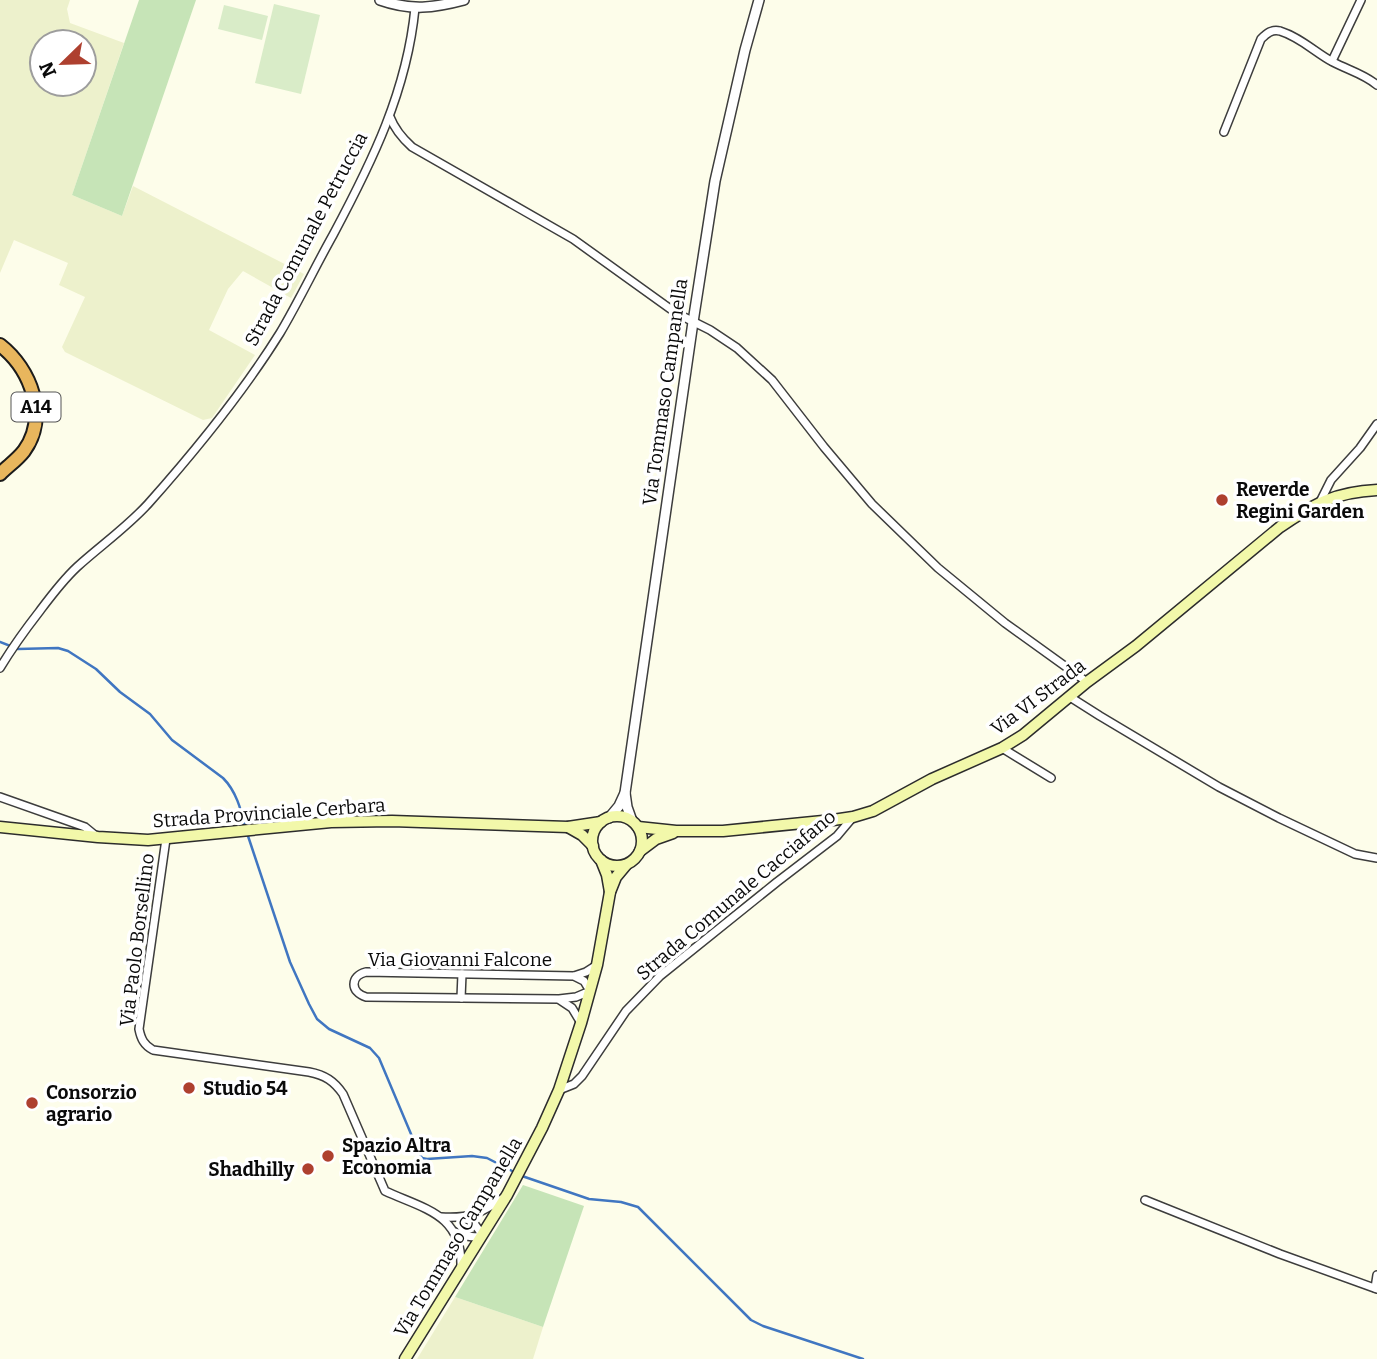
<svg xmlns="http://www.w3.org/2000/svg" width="1377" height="1359" font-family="Bitter,serif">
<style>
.farmland{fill:#edf1cc;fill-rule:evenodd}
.green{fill:#c6e4b7}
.pitch{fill:#d9ecc8}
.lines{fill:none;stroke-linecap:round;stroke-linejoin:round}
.stream{stroke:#4076c1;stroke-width:2.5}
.minor-casing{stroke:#3d3d3d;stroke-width:10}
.tertiary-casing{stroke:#3d3d3d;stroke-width:12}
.secondary-casing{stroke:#2c2c2c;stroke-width:13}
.motorway-casing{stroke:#1b1b1b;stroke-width:16}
.minor{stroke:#fff;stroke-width:7}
.tertiary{stroke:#fff;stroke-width:9}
.secondary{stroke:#f2f8aa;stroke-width:10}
.motorway{stroke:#e8b65d;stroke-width:12}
.poi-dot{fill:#ae402f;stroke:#fff;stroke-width:2.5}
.labels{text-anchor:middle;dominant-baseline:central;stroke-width:7;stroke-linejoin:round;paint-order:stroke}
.shield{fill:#fff;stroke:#545454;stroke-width:2}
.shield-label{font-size:18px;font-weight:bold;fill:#0a0a0a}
.street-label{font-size:19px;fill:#0a0a0a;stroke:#fff}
.poi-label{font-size:19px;font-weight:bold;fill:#0a0a0a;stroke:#fff;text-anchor:start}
</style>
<rect width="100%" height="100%" fill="#fdfdea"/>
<g class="farmland">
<path d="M 0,0 L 70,0 L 67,9 L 70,23 L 124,43 L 72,195 L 122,216 L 133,186 L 304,274 L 291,298 L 243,271 L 228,289 L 209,330 L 255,355 L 212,418 L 203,420 L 65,352 L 62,347 L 85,297 L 59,285 L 68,263 L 14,240 L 0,273 ZM 42,42 L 84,42 L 84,84 L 42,84 Z"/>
<polygon points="455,1297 543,1327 533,1359 417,1359"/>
</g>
<g class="green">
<polygon points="139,0 196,0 122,216 72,195"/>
<polygon points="523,1185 584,1206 543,1327 455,1297"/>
</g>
<g class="pitch">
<polygon points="274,4 320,15 301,94 255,83"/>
<polygon points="224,5 268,16 262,40 218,29"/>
</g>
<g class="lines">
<g class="stream">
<path d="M 0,642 L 18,649 L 58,648 L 68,651 L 96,669 L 120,692 L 150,714 L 172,740 L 223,778 C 236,791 241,809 245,827"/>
<polyline points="247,833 290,962 309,1004 317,1019 329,1029 370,1048 379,1058 419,1153 422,1158 427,1159 472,1156 487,1158 516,1173"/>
<polyline points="522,1176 589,1199 621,1202 638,1207 751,1320 763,1326 863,1359"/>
</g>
<defs>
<g id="minor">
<polyline points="1332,61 1361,0"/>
<path d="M 390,117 C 395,130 402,138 412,147 L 573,239 L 676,313 L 710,330 L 737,348 L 772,380 L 824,447 L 872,504 L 938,568 L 1005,623 L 1087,682"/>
<path d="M 1224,132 L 1261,39 C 1267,33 1272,29 1280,31 C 1300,37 1316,53 1333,62 C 1348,70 1364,74 1377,85"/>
<polyline points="1320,502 1331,480 1360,448 1377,424"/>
<path d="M 0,668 C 12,648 25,630 39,612 C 51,596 62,581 77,567 C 100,546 126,528 148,504 C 196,450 242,394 280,333 C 299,301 315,267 333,235 C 372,162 407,91 415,8"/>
<polyline points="1070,697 1100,716 1219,787 1279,818 1355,854 1377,858"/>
<polyline points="1002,748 1051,778"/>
<polyline points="0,797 85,827 96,836"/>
<path d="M 166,839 L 139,1029 C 141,1039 144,1045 153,1050 L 309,1072 C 325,1075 334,1081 343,1094 L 385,1191 C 424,1209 462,1214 461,1266"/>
<path d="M 574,976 L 584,981 L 590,991 L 576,997 L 559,999 L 366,997 C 350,992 350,976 366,972 L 574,976 L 586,972 L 597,965"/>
<polyline points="461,998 462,974"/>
<polyline points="560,1000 572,1008 581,1023"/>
<polyline points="559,1090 574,1084 582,1076 626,1011 660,976 777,882 837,836 853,817"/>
<polyline points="1145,1200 1280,1254 1377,1289"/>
<path d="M 441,1217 C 470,1219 481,1213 505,1197"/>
<path d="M 455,1232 C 465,1236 472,1238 482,1236 C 478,1227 474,1222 465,1218"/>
<polyline points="1375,1288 1377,1275"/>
</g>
<g id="tertiary">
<path d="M 380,0 C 411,11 434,8 464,0"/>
<polyline points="625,793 627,807 632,821"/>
<polyline points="609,818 619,806 625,793 693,322 715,181 745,50 759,0"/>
</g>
<g id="secondary">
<circle cx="617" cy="841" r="25"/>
<polyline points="0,827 98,837 148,840 331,822 392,821 568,827 601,822"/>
<polyline points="568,827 582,835 593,846"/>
<path d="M 638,827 L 676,831 L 723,831 L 833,820 L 853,817 L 873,811 L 932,779 L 1002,748 L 1023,735 L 1087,682 L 1136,646 L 1280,527 C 1314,504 1335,492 1377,490"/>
<polyline points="640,851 656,839 673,833"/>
<polyline points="601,860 607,875 610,892"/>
<polyline points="405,1359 507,1195 542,1128 559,1090 581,1023 597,965 610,892 616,877 626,865"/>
</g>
<path id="motorway" d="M 0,345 C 31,369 49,417 24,451 C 17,460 8,466 0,474"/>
</defs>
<use href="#minor" class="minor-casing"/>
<use href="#tertiary" class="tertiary-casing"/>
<use href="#secondary" class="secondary-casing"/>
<use href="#motorway" class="motorway-casing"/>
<use href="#minor" class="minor"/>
<use href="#tertiary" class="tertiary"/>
<use href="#secondary" class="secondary"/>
<use href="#motorway" class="motorway"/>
</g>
<g class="poi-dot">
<circle cx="1222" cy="500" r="7"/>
<circle cx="189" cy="1088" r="7"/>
<circle cx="32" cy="1103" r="7"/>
<circle cx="328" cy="1156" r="7"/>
<circle cx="308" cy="1169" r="7"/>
</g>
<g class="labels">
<rect class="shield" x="11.5" y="392.5" width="49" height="29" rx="5"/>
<g class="shield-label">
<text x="36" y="407">A14</text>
</g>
<g class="street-label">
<text transform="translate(306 239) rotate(-62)">Strada Comunale Petruccia</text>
<text transform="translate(665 392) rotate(-82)">Via Tommaso Campanella</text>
<text transform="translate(1038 697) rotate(-37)">Via VI Strada</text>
<text transform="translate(269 813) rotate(-4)">Strada Provinciale Cerbara</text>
<text transform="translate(736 895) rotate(-40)">Strada Comunale Cacciafano</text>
<text transform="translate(137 940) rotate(-83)">Via Paolo Borsellino</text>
<text x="460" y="959">Via Giovanni Falcone</text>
<text transform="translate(458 1237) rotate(-59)">Via Tommaso Campanella</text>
</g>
<g class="poi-label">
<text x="1236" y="489">Reverde<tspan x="1236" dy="22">Regini Garden</tspan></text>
<text x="203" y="1088">Studio 54</text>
<text x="46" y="1092">Consorzio<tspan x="46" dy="22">agrario</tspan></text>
<text x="342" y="1145">Spazio Altra<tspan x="342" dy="22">Economia</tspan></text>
<text x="294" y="1169" text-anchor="end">Shadhilly</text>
</g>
</g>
<g transform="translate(63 63) rotate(247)"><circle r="33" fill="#ffffff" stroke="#9d9d9d" stroke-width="2"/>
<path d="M0-5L12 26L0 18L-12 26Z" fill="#ae402f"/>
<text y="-10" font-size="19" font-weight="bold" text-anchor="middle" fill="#0a0a0a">N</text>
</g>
</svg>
